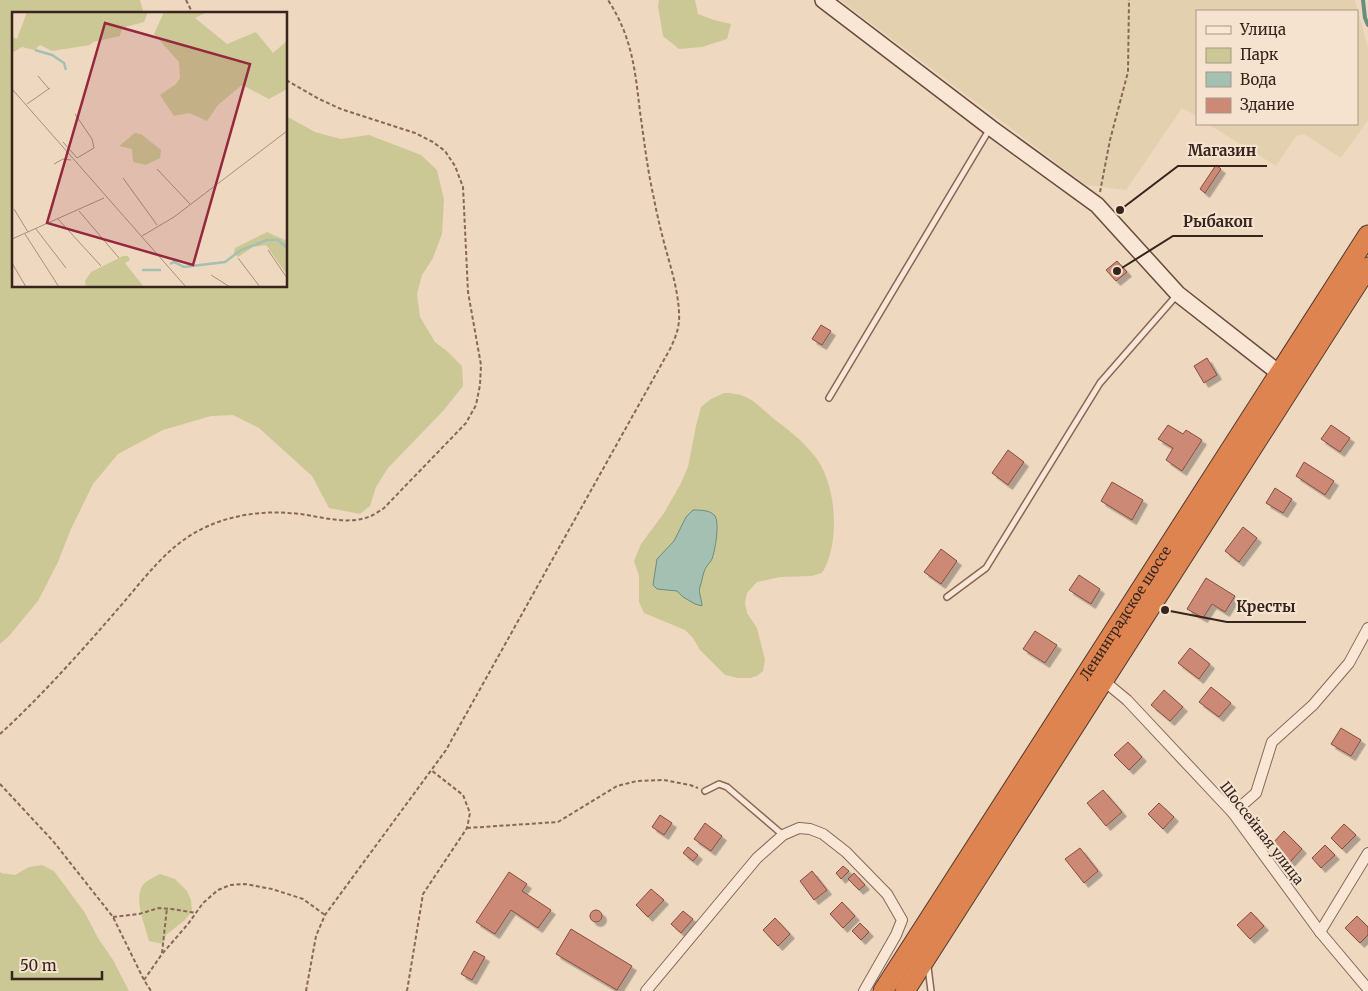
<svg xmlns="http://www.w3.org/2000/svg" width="1368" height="991" font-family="Merriweather,serif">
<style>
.farmland{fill:#e3d0ae}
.green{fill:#ccc895}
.water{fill:#a3c0b2;stroke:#6a8e7e}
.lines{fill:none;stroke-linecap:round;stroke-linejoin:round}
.stream{stroke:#6a8e7e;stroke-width:4}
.building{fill:#cc8976;stroke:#864d3e;filter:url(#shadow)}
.lane-casing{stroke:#876858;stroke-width:8}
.street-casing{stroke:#876858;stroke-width:12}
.secondary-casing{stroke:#694a3c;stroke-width:18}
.highway-casing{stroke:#54382d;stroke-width:21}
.path{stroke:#876858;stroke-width:2;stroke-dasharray:4 2.5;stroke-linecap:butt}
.lane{stroke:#f9e6d4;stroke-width:5}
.street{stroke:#f9e6d4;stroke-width:10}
.secondary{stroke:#f9e6d4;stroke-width:15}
.highway{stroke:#de8450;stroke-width:19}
.labels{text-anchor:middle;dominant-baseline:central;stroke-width:4.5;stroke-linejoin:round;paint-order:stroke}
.street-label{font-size:14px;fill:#36241d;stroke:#f5e3d0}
.inset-river{fill:none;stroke:#a3c0b2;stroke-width:2.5}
.inset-road{fill:none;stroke:#a4907f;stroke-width:1}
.view{fill:#96283e;fill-opacity:0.15;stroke:#96283e;stroke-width:2.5}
.inset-edge{fill:none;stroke:#36241d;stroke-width:2.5}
.leader{fill:none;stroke:#36241d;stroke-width:2}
.callout-dot{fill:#36241d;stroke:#f5e3d0;stroke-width:2}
.callout-label{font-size:15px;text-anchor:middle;font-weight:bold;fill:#36241d;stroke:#f5e3d0;stroke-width:4.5;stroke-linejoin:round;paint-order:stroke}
</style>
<defs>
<filter id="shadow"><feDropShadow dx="4.5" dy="4.5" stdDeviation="0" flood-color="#0004"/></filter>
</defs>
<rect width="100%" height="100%" fill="#eed8c0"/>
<polygon class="farmland" points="840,0 1355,0 1368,48 1368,120 1341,158 1304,134 1296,136 1276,166 1208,124 1357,124 1357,11 1197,11 1197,116 1182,108 1126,190 1086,185"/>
<g class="green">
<polygon points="0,0 140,0 144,14 14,14 14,286 286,286 286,116 315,132 341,139 369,135 421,155 437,170 444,200 442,234 433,258 422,275 417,294 420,317 435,342 448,352 462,366 463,386 443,411 388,468 376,487 370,506 360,514 329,508 312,476 259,428 233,415 211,416 163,430 118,454 93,484 71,529 58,562 38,601 9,636 0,644"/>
<polygon points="659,0 695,0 698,14 714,20 731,24 727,39 702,47 679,49 663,36 658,6"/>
<path d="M 724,393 C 749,393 755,403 773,418 C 787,429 802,440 813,454 C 837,481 841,543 822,573 L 811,576 L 780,577 L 757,582 L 747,593 L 745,603 L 747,613 L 757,628 L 765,660 L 763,671 L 757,676 L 750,678 L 738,678 L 725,675 L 700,650 L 693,638 L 685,630 L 644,613 L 639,602 L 639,576 L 634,561 L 641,544 L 664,513 L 680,485 L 688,467 L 696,426 L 701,407 L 711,399 Z"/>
<polygon points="42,865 54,871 85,913 98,938 113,960 129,991 0,991 0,871 1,873 15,875 29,867"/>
<path d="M 160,874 L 175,879 L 187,891 L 191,900 L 192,911 L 185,920 L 166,935 L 163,944 L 149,941 C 145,925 131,893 146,882 C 150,879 156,876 160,874 Z"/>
</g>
<path class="water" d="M 693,510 C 700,510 711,510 715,516 C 720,523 715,551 712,559 C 710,563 705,567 704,572 C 702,578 702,581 700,587 C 698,593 702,599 702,606 L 695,604 L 683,597 L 677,591 L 657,589 L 653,585 L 657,559 L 674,541 L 686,517 Z"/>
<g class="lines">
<polyline class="stream" points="1363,0 1365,18 1368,25"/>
</g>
<g class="building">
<polygon points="1216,165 1221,169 1205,193 1200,189"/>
<polygon points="1117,261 1127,272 1116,281 1106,270"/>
<polygon points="821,325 831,331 822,345 812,339"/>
<polygon points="1207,358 1217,375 1204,383 1194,366"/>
<polygon points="1168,425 1183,434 1186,430 1202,440 1182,471 1166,460 1173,448 1158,439"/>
<polygon points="1331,425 1350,438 1340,452 1321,439"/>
<polygon points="1008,450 1024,462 1008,485 992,473"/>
<polygon points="1304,462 1334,481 1325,495 1296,476"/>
<polygon points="1112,482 1143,500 1132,520 1101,501"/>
<polygon points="1275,488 1292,499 1283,513 1266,503"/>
<polygon points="1243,527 1257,538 1239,562 1225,551"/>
<polygon points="941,549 957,561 941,584 924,572"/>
<polygon points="1079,575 1100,589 1091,604 1069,590"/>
<polygon points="1206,578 1235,596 1225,612 1212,604 1203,618 1187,609"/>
<polygon points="1035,631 1057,645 1045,663 1023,649"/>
<polygon points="1190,648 1210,664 1199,679 1178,663"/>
<polygon points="1211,687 1231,703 1219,717 1199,702"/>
<polygon points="1164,690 1183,707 1170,721 1151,705"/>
<polygon points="1341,728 1361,740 1351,756 1331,744"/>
<polygon points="1128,742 1142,757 1129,770 1114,755"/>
<polygon points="1103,790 1122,812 1106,826 1087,803"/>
<polygon points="1159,803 1174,817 1163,829 1148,814"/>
<polygon points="660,815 672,823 664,835 652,827"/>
<polygon points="705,823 722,836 711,851 694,839"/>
<polygon points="1344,824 1356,835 1342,849 1331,838"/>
<polygon points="1284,831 1302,849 1290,862 1272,844"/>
<polygon points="1325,845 1335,855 1321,868 1312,858"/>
<polygon points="688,847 698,855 693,861 683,853"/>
<polygon points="1080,848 1098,871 1084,883 1065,859"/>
<polygon points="843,866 849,871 841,879 836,873"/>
<polygon points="812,871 827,890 814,900 800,881"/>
<polygon points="509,872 527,884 522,891 551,910 538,928 511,910 495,934 476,922"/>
<polygon points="854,873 865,885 859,890 848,879"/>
<polygon points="651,889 664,900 648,917 636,905"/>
<polygon points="842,902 855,916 843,928 830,914"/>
<circle cx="596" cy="916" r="6"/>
<polygon points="683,911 693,919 681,933 671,924"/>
<polygon points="1251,912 1264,926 1250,939 1237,925"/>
<polygon points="1357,916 1368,927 1368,935 1360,943 1345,928"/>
<polygon points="775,918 790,934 778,946 763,930"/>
<polygon points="860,923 869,932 861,940 852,931"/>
<polygon points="571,929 632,966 617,990 556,954"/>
<polygon points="474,951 485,957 472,980 461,974"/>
</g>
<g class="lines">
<defs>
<g id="lane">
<polyline points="829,398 989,130"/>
<polyline points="947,597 986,568 1100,383 1176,296"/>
<polyline points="705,791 719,784 727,787 783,835"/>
<polyline points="928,967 931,991"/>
</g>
<g id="street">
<polyline points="1104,681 1127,700 1233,813 1320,932 1368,989"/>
<polyline points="1233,813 1256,793 1272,742 1313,705 1349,663 1368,628"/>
<polyline points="1320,932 1368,853"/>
<polyline points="646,991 757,858 783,835 799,828 810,829 823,834 846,852 887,894 902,920 896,935 864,991"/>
</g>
<polyline id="secondary" points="823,0 991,128 1097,205 1178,294 1279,373"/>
<g id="highway">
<path id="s1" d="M 883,991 L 1368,235"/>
<polyline points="905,991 1368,267"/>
</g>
</defs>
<use href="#lane" class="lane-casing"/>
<use href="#street" class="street-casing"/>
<use href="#secondary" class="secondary-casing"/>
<use href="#highway" class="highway-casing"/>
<g class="path">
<polyline points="186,0 193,14"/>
<polyline points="1100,192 1110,140 1128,72 1129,0"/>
<path d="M 0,734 C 34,703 66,668 97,633 C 111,617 125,601 139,584 C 164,555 183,534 221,521 C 243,514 266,511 289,513 C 315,514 345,527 371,516 C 375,514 380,511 384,508 L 466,423 L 476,405 L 480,385 L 481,365 L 468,292 L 463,187 L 455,166 L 445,151 L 433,142 L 415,133 L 341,109 L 319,99 L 286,80"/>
<polyline points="0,784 53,841 113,917 144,980 151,991"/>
<polyline points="467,828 558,822 617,786 637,781 664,780 690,785 698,788"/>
<polyline points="113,917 139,914 159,908 172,909 196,913"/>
<polyline points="162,953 167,908"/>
<polyline points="144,980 162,954 188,924 203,903 218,890 230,885 245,884 272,889 303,899 325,915"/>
<path d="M 306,991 L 316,936 L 325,915 L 446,750 L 670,349 C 676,337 680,326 679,312 C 678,293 673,275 668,257 C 662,236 657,215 653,194 C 647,167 644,139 640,112 C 635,69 632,37 608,0"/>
<polyline points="407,991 423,894 467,828 470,813 463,795 431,770"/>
</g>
<use href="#lane" class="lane"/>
<use href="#street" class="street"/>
<use href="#secondary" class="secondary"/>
<use href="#highway" class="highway"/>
</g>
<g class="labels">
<g class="street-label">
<text stroke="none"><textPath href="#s1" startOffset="449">Ленинградское шоссе</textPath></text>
<text transform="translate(1262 833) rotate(52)">Шоссейная улица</text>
</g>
</g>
<g transform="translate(12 12)">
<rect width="275" height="275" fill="#eed8c0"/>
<path d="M 15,0 L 136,0 L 132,10 L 110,16 L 108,24 L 81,30 L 78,33 L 40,39 L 28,33 L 22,38 L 10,35 L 0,41 L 0,25 L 5,27 ZM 152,0 L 195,0 L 183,6 L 215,32 L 244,20 L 261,41 L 275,29 L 275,77 L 257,87 L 230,73 L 206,93 L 195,109 L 177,101 L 162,104 L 148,83 L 164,72 L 168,66 L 167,50 L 142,22 ZM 123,121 L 129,122 L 149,138 L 148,146 L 134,153 L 121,150 L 120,137 L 107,134 ZM 255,220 L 275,229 L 275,263 L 254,233 L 241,235 L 226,245 L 222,241 L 223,236 ZM 111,244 L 116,244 L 118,248 L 113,251 L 132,275 L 74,275 L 73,269 L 79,260 Z" fill="#ccc895"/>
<path class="inset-river" d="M 23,38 L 40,43 L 52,51 L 54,58M 158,252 L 162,250 L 172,255 L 213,250 L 229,238 L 255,228 L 266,228 L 275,236M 130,258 L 149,258"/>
<path class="inset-road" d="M 26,64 L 37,77M 0,77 L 174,275M 15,92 L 38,76M 51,130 L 65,146 L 82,136 L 80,127 L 63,102M 42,152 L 51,147 L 59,148M 145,157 L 178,192M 111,166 L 145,213M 2,197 L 16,220M 67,199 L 107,246M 46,207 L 89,254M 24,217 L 54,256M 13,222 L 47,275M 130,224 L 162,205 L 275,119M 0,227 L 92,186M 256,238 L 275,266M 226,246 L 248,275M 0,251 L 14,275M 199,263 L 218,275"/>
<path class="view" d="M 93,11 L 238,52 L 181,253 L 35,211 Z"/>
<rect width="275" height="275" class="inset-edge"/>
</g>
<path class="leader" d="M1120 210L1178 166H1267M1117 271L1173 236H1263M1165 610L1227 622H1306"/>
<g class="callout-dot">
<circle cx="1120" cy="210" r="5"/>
<circle cx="1117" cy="271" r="5"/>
<circle cx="1165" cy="610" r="5"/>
</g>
<g class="callout-label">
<text x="1222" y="156">Магазин</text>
<text x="1218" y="227">Рыбакоп</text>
<text x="1266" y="612">Кресты</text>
</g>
<rect x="1196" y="10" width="162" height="115" fill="#f5e3d0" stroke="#a99788"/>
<rect x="1206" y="26" width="25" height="8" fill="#f9e6d4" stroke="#a99788"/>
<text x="1240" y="35" font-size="15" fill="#36241d">Улица</text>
<rect x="1206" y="48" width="25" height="15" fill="#ccc895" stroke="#a99788"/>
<text x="1240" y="60" font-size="15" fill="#36241d">Парк</text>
<rect x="1206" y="72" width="25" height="15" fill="#a3c0b2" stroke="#a99788"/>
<text x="1240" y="85" font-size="15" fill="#36241d">Вода</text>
<rect x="1206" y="98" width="25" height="15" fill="#cc8976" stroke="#a99788"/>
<text x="1240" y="110" font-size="15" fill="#36241d">Здание</text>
<path d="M12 971v8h90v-8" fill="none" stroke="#36241d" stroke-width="2.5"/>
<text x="20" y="971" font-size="15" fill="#36241d" stroke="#f5e3d0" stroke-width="4" paint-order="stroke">50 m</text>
</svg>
